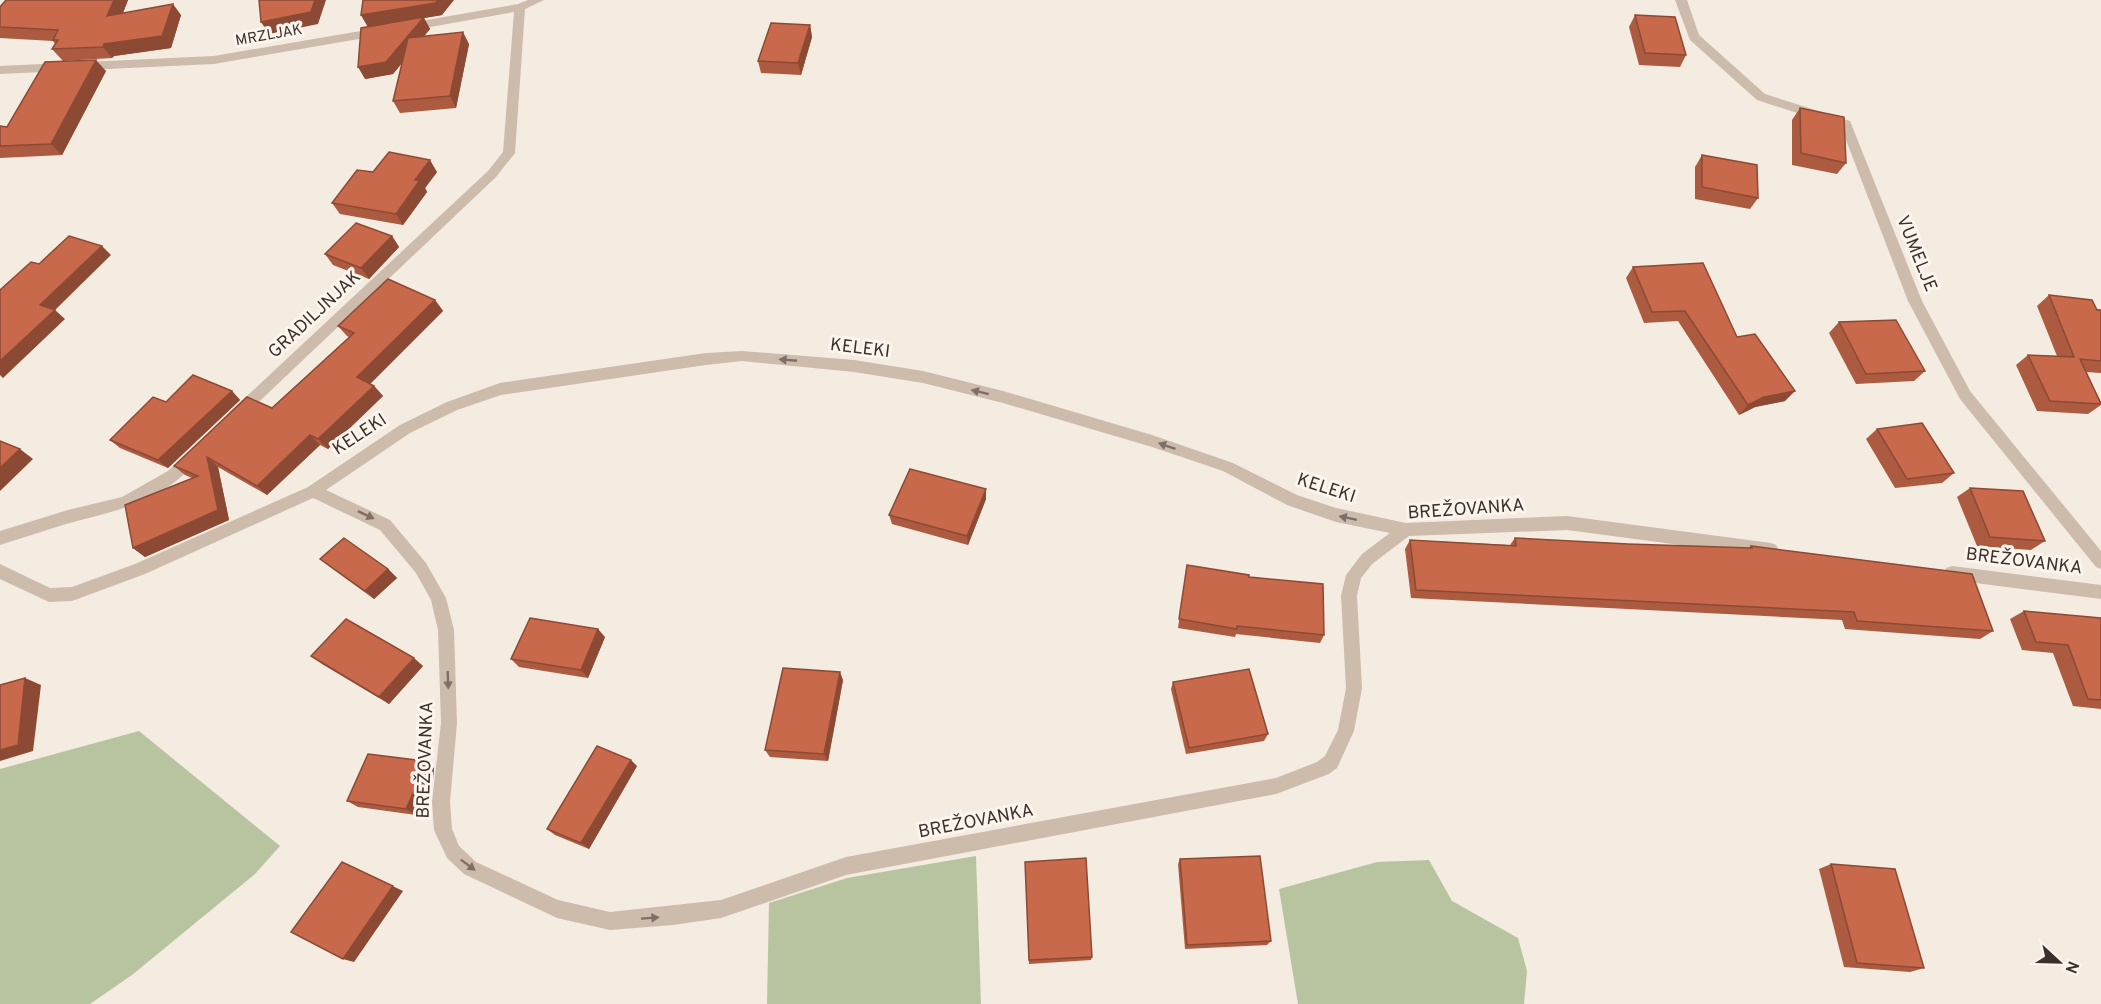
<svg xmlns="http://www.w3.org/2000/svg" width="2101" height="1004" font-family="Overpass,sans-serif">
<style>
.green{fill:#b8c4a0}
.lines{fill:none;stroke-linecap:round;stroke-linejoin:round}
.minor{fill:#cdbbac;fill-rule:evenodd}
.wall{fill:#ac5a40}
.shaded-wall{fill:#8c4a34}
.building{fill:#c8694b;stroke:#8c4a34;stroke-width:1.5}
.oneway{fill:#7d6f65}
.labels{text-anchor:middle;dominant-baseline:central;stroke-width:6;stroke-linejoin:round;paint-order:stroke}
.far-street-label{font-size:15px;fill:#3b302b;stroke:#fbf5ee}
.street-label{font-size:18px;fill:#3b302b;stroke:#fbf5ee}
</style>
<rect width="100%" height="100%" fill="#f4ebe1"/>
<g class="green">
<polygon points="139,731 280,846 255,874 132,975 90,1004 0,1004 0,769"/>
<polygon points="976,856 981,1004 767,1004 769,903 847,878"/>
<polygon points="1429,860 1452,901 1518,938 1527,971 1524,1004 1298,1004 1279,889 1377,862"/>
</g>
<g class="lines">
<g class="minor">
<polygon points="528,0 544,0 525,9 515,153 496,177 243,417 233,417 231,413 233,409 488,171 503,152 514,12 408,31 402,27 404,24 518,4"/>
<polygon points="1675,0 1687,0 1699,35 1765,94 1850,121 1922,301 1970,391 2101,551 2101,569 2096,567 1960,399 1908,301 1841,127 1757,100 1690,40"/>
<polygon points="378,28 384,32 382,35 214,64 0,74 0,66 214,56"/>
<path d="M 742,351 L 854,360 L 923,371 L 1003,391 L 1152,435 L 1233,463 L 1297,495 L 1336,508 L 1406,523 L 1567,516 L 1771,543 L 1776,545 L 1779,550 L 1776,555 L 1771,557 L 1567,530 L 1409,536 L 1372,564 L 1361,578 L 1357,596 L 1362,688 L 1354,731 L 1337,768 L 1329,774 L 1276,794 L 846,875 L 721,918 L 673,925 L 610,930 L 557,918 L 464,874 L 447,858 L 434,830 L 432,802 L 441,723 L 438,630 L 431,600 L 416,573 L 380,530 L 313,498 L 145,574 L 72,601 L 49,602 L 0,579 L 0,564 L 50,588 L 72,587 L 135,564 L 308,487 L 400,425 L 447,402 L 500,383 L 706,353 ZM 742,361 L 854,372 L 923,383 L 1003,403 L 1152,447 L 1223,471 L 1287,505 L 1336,522 L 1390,533 L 1362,554 L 1346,575 L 1341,596 L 1346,688 L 1338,730 L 1325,756 L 1317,762 L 1276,778 L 846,857 L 721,900 L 610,912 L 558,900 L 476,862 L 459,846 L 452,829 L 450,802 L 457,723 L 454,630 L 446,598 L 426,563 L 390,520 L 326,490 L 410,433 L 457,410 L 501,395 L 706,365 Z"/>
<path d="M 192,451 L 197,453 L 199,457 C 196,464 189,469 184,474 C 150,506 109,512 66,524 C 44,531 22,538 0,545 L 0,531 L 68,510 L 122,497 L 168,471 L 187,453 Z"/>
<polygon points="1952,566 2101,585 2101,599 1952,580 1946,578 1944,573 1946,568"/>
</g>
</g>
<g class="wall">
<polygon points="128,0 123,13 181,15 171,48 114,56 112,58 63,61 52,49 55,44 53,41 0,38 0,7"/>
<polygon points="361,15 442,15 424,18 430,29 424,36 469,44 456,108 400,113 393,101 402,63 393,74 365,79 368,27"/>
<polygon points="1635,15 1686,55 1680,67 1639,65 1629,27"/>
<polygon points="810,25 812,37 801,75 761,73 758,61"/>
<polygon points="106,71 62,155 0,158 0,126 7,127"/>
<polygon points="1800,108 1846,163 1837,174 1792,165 1792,120"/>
<polygon points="1702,155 1758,198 1750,209 1695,199 1695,167"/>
<polygon points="373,172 437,172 425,188 427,192 403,225 340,214 332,203"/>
<polygon points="392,236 399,247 369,279 333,265 325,254"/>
<polygon points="1633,267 1737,337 1785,401 1755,407 1739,415 1678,321 1644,323 1626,278"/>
<polygon points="2049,295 2101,310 2101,373 2086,372 2101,402 2101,405 2088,414 2037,411 2016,365 2028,355 2057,356 2037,306"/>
<polygon points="435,300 443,311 370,384 374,386 383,396 328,449 320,445 267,495 218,467 229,520 145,557 133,548 192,478 185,475 174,466 272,408 349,337 347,336 338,326"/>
<polygon points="1839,322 1925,371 1914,381 1856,384 1829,333"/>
<polygon points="232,391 240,400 168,468 120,448 110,440 166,402"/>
<polygon points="1877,429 1954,473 1942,483 1895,488 1866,439"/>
<polygon points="1970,488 2045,541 2031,550 1977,546 1957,497"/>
<polygon points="986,489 986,499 968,545 892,524 889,515"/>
<polygon points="1515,538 1628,544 1749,548 1751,546 1993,631 1980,639 1845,629 1842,620 1411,598 1405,549 1410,540 1510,545"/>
<polygon points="320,559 388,569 397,578 374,599 330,567"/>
<polygon points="1187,565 1249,577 1324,635 1320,643 1236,634 1235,637 1178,628"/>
<polygon points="2024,611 2101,618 2101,709 2073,706 2053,653 2022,650 2010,619"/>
<polygon points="605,637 588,678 519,667 511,659"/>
<polygon points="311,656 423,666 389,704 322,664"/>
<polygon points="843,680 828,761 770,757 765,750"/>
<polygon points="1173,682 1268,734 1264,741 1186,754 1171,689"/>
<polygon points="637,766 589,849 555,835 547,829"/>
<polygon points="434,768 433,778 416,815 358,807 347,801"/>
<polygon points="1180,859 1271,941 1267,945 1185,949 1178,864"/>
<polygon points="1025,862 1092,957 1091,960 1029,964"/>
<polygon points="1831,864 1924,968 1910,972 1844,967 1819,869"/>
</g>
<g class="shaded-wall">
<polygon points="114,0 128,0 117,28 107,16"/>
<polygon points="315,0 326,0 318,24 269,34 261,22"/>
<polygon points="438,0 454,0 442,15 424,18 430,29 393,74 365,79 358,67 368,27 361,15"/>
<polygon points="173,4 181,15 171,48 114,56 112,58 103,47 104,44"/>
<polygon points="810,25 812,37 801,75 798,63"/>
<polygon points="463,32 469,44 456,108 450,96"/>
<polygon points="96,60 106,71 62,155 51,144"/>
<polygon points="430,160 437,172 425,188 427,192 403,225 396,214 415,180"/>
<polygon points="392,236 399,247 369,279 361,268"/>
<polygon points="102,246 111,255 55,310 65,319 3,378 0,375 0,361 40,305"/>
<polygon points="435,300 443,311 366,388 357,377"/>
<polygon points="374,386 383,396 328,449 318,439"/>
<polygon points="232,391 240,400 168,468 158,460"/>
<polygon points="1795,391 1785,401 1755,407 1739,415 1748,405 1764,397"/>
<polygon points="310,435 320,445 267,495 257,486"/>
<polygon points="20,449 33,459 0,491 0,468"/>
<polygon points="207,457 218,467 229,520 145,557 133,548 218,510"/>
<polygon points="986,489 986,499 968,545 967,536"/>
<polygon points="388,569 397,578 374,599 365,591"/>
<polygon points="598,629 605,637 588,678 581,670"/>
<polygon points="414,658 423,666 389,704 379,697"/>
<polygon points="840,672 843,680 828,761 824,754"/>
<polygon points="25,678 41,685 33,751 0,761 0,750"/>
<polygon points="631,760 637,766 589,849 581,843"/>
<polygon points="424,761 434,768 433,778 416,815 406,809"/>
<polygon points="342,862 403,891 354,962 343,959"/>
</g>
<g class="building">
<polygon points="6,0 114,0 107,16 173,4 162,36 104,44 103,47 52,49 58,40 53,40 58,30 0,27 0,7"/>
<polygon points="259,0 315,0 311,12 261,22"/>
<polygon points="363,0 438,0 436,3 361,15"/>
<polygon points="1635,15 1675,17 1686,55 1645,53"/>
<polygon points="424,17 386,62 358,67 361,28"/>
<polygon points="771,23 810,25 798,63 758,61"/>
<polygon points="463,32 450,96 393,101 408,38"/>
<polygon points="96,60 51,144 0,146 0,126 7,127 45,62"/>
<polygon points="1800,108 1844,117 1846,163 1801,153"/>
<polygon points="389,152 430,160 415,180 420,180 396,214 332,203 357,170 373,172"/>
<polygon points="1702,155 1757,165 1758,198 1702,187"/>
<polygon points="356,223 392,236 361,268 325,254"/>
<polygon points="69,236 102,246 40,305 55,310 0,361 0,290 31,262 39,264"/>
<polygon points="1703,263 1737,337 1755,334 1795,391 1764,397 1748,405 1685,311 1652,312 1633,267"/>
<polygon points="388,279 435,300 357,377 374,386 318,439 310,435 257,486 207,457 218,510 133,548 125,505 198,476 174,466 247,397 272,408 354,333 338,326"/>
<polygon points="2049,295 2092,300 2097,310 2101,310 2101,361 2080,359 2101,404 2050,401 2028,355 2074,357"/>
<polygon points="1896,320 1925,371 1866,374 1839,322"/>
<polygon points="193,375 232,391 158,460 110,440 153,397 166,402"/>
<polygon points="1922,423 1954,473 1907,479 1877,429"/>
<polygon points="0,441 20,449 0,468"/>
<polygon points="910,469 986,489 967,536 889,515"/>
<polygon points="1970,488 2023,491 2045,541 1990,537"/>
<polygon points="344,538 388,569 365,591 320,559"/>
<polygon points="1515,538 1628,544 1752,548 1751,546 1972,574 1993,631 1857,621 1854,612 1416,590 1410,540 1516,546"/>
<polygon points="1187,565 1249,575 1249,577 1323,584 1324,635 1237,626 1237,629 1179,619"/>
<polygon points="2024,611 2101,618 2101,700 2088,699 2068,645 2036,642"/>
<polygon points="530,618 598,629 581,670 511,659"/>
<polygon points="346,619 414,658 379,697 311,656"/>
<polygon points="783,668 840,672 824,754 765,750"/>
<polygon points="1249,669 1268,734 1189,748 1173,682"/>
<polygon points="25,678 18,745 0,750 0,685"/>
<polygon points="597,746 631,760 581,843 547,829"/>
<polygon points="368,754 424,761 423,771 406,809 347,801"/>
<polygon points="1260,856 1271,941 1187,945 1180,859"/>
<polygon points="1086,858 1092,957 1029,960 1025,862"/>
<polygon points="342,862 393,886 343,959 291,932"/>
<polygon points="1831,864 1895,869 1924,968 1857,963"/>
</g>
<defs><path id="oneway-solid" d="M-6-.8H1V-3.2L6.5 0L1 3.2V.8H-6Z" transform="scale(1.5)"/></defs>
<g class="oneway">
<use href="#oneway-solid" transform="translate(788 360) rotate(-175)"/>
<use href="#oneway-solid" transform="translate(980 392) rotate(-166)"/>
<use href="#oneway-solid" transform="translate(1167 446) rotate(-161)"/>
<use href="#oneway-solid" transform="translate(366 515) rotate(25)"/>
<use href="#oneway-solid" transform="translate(1348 518) rotate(-168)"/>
<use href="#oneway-solid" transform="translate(448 680) rotate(88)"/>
<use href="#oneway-solid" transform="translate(468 865) rotate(37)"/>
<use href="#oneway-solid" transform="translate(650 918) rotate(-4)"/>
</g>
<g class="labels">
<g class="far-street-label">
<text transform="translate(269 36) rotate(-10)">MRZLJAK</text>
</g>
<g class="street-label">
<text transform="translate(1916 254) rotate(68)">VUMELJE</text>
<text transform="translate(315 315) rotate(-43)">GRADILJNJAK</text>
<text transform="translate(860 349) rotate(7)">KELEKI</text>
<text transform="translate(360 435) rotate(-33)">KELEKI</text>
<text transform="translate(1326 489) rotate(18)">KELEKI</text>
<text transform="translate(1466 510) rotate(-4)">BREŽOVANKA</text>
<text transform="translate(2024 562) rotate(7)">BREŽOVANKA</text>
<text transform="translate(426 760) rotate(-88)">BREŽOVANKA</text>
<text transform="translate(976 822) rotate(-11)">BREŽOVANKA</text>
</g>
</g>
<g transform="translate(2059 962) rotate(112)" stroke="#fbf5ee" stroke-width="4.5" paint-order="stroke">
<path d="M0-4.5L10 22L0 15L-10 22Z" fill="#3b302b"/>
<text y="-9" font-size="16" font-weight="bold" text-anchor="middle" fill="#3b302b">N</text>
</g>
</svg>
